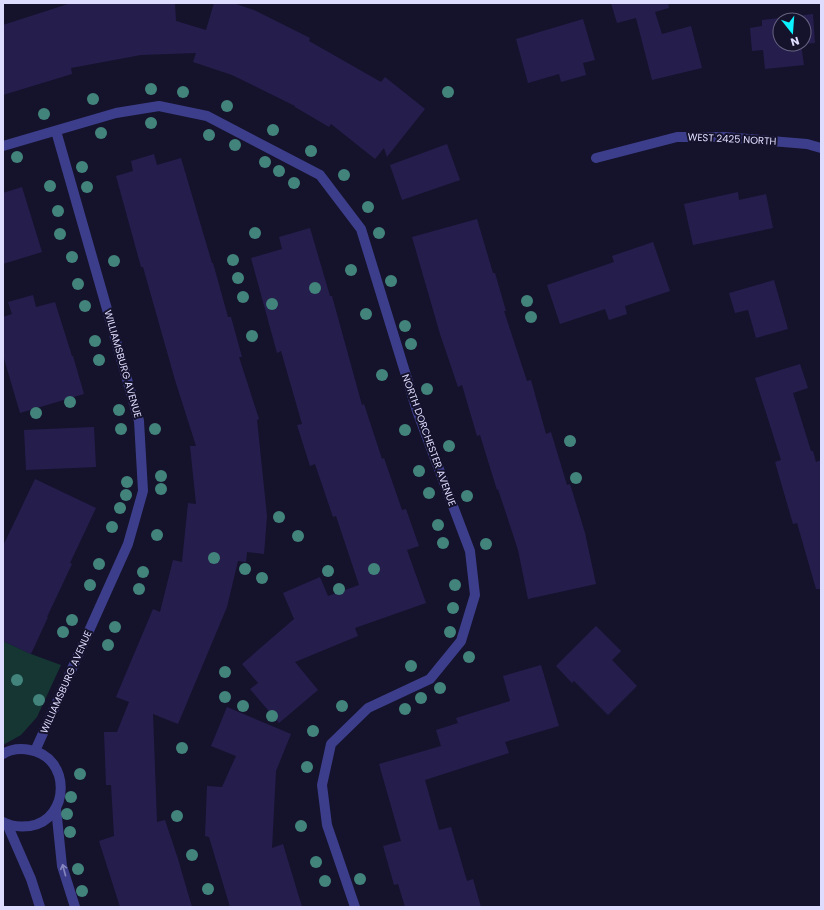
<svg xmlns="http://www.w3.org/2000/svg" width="824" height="910" font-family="Poppins,sans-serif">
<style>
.green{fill:#153633}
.building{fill:#251e4d}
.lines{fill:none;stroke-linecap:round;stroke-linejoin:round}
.street{stroke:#3d3e8b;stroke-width:10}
.tree{fill:#42837b}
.oneway{stroke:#8686bf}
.labels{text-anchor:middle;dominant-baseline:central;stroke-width:4;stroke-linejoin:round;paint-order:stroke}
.street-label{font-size:10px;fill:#dfddff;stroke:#15122c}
</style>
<rect width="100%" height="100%" fill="#15122c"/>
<polygon class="green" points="3,641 31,654 61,665 37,717 21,735 3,745"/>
<g class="building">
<polygon points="71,3 175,3 176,21 206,30 214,3 233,3 254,10 310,38 309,41 381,82 385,77 425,109 387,157 384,148 375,159 331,124 329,127 295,107 295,106 232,75 193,62 196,53 141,55 71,68 72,74 3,95 3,25"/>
<polygon points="611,3 668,3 669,8 655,12 662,34 691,26 702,68 652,80 636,18 617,23"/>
<polygon points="813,14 815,43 804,44 804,20 780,20 780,44 803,44 801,44 804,65 765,69 763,50 752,51 750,28 762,26 762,20"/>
<polygon points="583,19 595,60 583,63 586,75 561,82 559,74 528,83 516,39"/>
<polygon points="447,144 460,180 402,200 390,165"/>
<polygon points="154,154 157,165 181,158 212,263 213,263 228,317 231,317 242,357 239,357 259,419 257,420 267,516 264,554 247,552 246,562 238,561 227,607 178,724 153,714 157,822 165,820 178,859 192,907 120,907 99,841 114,836 111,785 106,785 104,732 117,732 129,702 116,697 153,609 160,612 173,560 182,562 188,503 196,504 190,446 196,446 175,380 143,267 141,267 116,176 133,171 131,161"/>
<polygon points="22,187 42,252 3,264 3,193"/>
<polygon points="738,192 739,200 766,194 773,228 693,245 684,204"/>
<polygon points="477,219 493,273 495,273 506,311 504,311 527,381 531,380 546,434 551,432 567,485 570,484 585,533 596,584 528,599 518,550 498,489 497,490 480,435 477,436 462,385 458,387 440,334 412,237"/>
<polygon points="310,228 330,296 332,296 362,405 364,404 382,459 384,458 402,510 406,509 419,546 407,550 426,603 355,628 358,636 295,662 318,690 279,723 250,689 258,683 242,664 294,619 283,593 320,577 328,596 359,585 336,516 333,517 315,464 310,466 297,425 302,424 281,351 277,353 251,258 282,249 279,237"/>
<polygon points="653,242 670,291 625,306 627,314 609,320 605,309 560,324 547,285 614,262 612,256"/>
<polygon points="774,280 788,329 756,338 748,310 735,313 729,293"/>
<polygon points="33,295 36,307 55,302 72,356 73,356 84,394 20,413 3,355 3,317 12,314 8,302"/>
<polygon points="800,364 808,388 793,393 811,451 813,451 816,462 821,460 821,589 816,589 797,523 793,524 775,462 781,460 755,378"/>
<polygon points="94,427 96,467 26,470 24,430"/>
<polygon points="35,479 96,508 70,563 72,564 47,617 48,617 31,654 3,641 3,546"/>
<polygon points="596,626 621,651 612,660 637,686 608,715 574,681 572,683 556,666"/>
<polygon points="541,665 559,726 505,742 509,753 425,780 439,830 451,827 467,881 473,879 481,907 405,907 398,884 394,885 383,846 401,841 379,764 441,746 436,730 458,723 456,718 510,701 503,676"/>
<polygon points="227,707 291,734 276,771 272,848 283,844 302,907 230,907 209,837 205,836 207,786 222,787 236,756 211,746"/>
</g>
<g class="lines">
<g class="street">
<polyline points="3,146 116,113 159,106 207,116 320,175 361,229 417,411 470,551 475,595 461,641 430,679 368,708 331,744 322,785 327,825 355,907"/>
<polyline points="596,158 677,137 725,137 807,144 821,148"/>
<polyline points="35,751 128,544 143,491 139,421 56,131"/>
<path d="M 3,754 C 11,749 20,748 30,750 C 71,757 71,819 30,826 C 20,827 11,827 3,822"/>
<polyline points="56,808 62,866 75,907"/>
<polyline points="7,824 31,879 40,907"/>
</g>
</g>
<g class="tree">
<circle cx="151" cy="89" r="6"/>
<circle cx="183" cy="92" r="6"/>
<circle cx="448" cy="92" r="6"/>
<circle cx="93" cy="99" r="6"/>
<circle cx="227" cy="106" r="6"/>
<circle cx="44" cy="114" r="6"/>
<circle cx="151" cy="123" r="6"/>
<circle cx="273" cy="130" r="6"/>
<circle cx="101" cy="133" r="6"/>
<circle cx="209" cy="135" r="6"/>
<circle cx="235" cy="145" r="6"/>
<circle cx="311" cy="151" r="6"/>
<circle cx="17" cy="157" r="6"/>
<circle cx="265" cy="162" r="6"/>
<circle cx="82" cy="167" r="6"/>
<circle cx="279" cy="171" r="6"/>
<circle cx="344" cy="175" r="6"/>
<circle cx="294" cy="183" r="6"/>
<circle cx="50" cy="186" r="6"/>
<circle cx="87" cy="187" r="6"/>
<circle cx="368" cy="207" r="6"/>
<circle cx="58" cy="211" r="6"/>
<circle cx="255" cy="233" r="6"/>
<circle cx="379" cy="233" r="6"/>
<circle cx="60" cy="234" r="6"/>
<circle cx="72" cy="257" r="6"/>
<circle cx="233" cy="260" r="6"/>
<circle cx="114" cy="261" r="6"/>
<circle cx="351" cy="270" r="6"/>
<circle cx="238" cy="278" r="6"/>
<circle cx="391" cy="281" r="6"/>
<circle cx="78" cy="284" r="6"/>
<circle cx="315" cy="288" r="6"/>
<circle cx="243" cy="297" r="6"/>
<circle cx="527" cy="301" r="6"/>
<circle cx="272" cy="304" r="6"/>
<circle cx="85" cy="306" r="6"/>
<circle cx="366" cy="314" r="6"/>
<circle cx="531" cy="317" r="6"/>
<circle cx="405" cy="326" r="6"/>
<circle cx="252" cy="336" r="6"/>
<circle cx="95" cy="341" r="6"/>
<circle cx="411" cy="344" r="6"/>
<circle cx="99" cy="360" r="6"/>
<circle cx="382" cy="375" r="6"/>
<circle cx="427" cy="389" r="6"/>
<circle cx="70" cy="402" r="6"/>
<circle cx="119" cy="410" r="6"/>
<circle cx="36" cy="413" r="6"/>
<circle cx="121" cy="429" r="6"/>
<circle cx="155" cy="429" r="6"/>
<circle cx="405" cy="430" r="6"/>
<circle cx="570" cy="441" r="6"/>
<circle cx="449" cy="446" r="6"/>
<circle cx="419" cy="471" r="6"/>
<circle cx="161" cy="476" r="6"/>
<circle cx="576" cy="478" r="6"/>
<circle cx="127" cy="482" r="6"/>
<circle cx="161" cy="489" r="6"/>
<circle cx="429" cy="493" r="6"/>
<circle cx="126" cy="495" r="6"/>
<circle cx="467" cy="496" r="6"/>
<circle cx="120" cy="508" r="6"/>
<circle cx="279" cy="517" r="6"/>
<circle cx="438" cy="525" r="6"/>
<circle cx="112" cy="527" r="6"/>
<circle cx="157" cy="535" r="6"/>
<circle cx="298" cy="536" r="6"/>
<circle cx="443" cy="543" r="6"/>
<circle cx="486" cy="544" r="6"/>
<circle cx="214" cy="558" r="6"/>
<circle cx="99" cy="564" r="6"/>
<circle cx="245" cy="569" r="6"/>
<circle cx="374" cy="569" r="6"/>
<circle cx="328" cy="571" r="6"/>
<circle cx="143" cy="572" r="6"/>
<circle cx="262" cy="578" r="6"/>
<circle cx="90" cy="585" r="6"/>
<circle cx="455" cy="585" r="6"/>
<circle cx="139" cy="589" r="6"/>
<circle cx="339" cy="589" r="6"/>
<circle cx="453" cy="608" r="6"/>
<circle cx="72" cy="620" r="6"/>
<circle cx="115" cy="627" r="6"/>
<circle cx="63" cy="632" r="6"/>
<circle cx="450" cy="632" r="6"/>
<circle cx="108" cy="645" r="6"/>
<circle cx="469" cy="657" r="6"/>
<circle cx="411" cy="666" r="6"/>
<circle cx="225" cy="672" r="6"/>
<circle cx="17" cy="680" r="6"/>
<circle cx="440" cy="688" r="6"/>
<circle cx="225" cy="697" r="6"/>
<circle cx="421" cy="698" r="6"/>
<circle cx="39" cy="700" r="6"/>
<circle cx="243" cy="706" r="6"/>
<circle cx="342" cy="706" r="6"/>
<circle cx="405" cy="709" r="6"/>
<circle cx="272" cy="716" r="6"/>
<circle cx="313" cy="731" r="6"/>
<circle cx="182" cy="748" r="6"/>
<circle cx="307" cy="767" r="6"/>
<circle cx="80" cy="774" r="6"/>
<circle cx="71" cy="797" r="6"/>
<circle cx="67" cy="814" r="6"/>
<circle cx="177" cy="816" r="6"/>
<circle cx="301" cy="826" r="6"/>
<circle cx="70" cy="832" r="6"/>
<circle cx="192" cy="855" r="6"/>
<circle cx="316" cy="862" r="6"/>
<circle cx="78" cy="869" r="6"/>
<circle cx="360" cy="879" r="6"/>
<circle cx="325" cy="881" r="6"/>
<circle cx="208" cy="889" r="6"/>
<circle cx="82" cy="891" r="6"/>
</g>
<defs><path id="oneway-shaft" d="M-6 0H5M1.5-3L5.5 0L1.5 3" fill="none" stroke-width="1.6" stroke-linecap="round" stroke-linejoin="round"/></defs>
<use class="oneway" href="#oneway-shaft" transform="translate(64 870) rotate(-105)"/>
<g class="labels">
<g class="street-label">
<text transform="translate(732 139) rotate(3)">WEST 2425 NORTH</text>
<text transform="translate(123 364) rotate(74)">WILLIAMSBURG AVENUE</text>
<text transform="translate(429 440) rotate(70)">NORTH DORCHESTER AVENUE</text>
<text transform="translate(66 682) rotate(-66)">WILLIAMSBURG AVENUE</text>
</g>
</g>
<rect width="824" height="910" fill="none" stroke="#dfddff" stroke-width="8"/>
<g transform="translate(792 32) rotate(163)"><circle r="19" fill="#15122c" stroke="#666380"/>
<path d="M0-3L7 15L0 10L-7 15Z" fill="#0bf1fd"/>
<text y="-6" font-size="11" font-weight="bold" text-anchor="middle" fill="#dfddff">N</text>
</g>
</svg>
